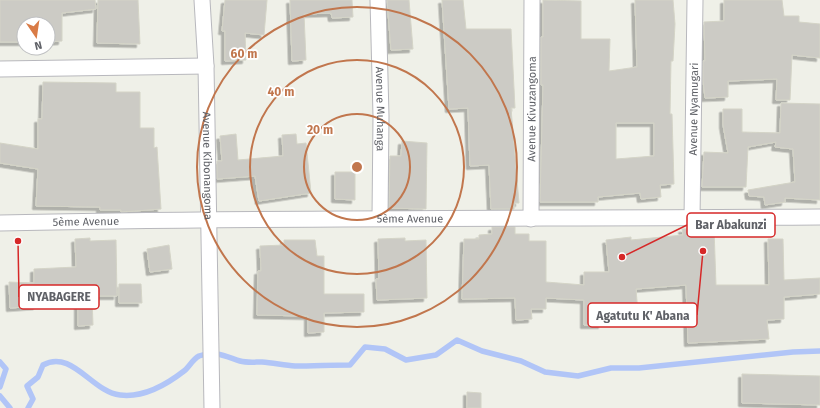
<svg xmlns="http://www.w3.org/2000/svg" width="820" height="408" font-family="'Fira Sans',sans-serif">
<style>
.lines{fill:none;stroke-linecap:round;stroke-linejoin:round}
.stream{stroke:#b1c5f7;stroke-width:5.5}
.building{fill:#cccbc5;stroke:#d4d4c7;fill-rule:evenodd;filter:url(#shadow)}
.street-casing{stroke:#b8b8bd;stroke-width:17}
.street{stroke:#fff;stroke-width:15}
.ring{fill:none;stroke:#c1764d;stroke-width:2}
.labels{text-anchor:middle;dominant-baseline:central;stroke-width:3.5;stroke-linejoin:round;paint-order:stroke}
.street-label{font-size:11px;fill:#5f6167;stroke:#fff}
.centre{fill:#c1764d;stroke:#fff;stroke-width:2}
.ring-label{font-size:12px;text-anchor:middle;font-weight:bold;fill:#c1764d;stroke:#fff;stroke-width:3.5;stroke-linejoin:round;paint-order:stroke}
.leader{fill:none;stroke:#d62828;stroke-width:1.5}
.callout-dot{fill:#d62828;stroke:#fff;stroke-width:1.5}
.callout{fill:#fff;stroke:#d62828;stroke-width:1.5}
.callout-label{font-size:12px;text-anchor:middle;font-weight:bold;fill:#5f6167}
</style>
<defs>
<filter id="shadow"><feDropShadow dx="-3.5" dy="3.5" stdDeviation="0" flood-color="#0004"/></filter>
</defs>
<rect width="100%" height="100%" fill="#eff0e8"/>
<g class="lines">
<g class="stream">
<polyline points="0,362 6,369 0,387"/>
<polyline points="0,396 10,408"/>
<path d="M 28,408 L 33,399 L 27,386 L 38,377 L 43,365 C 72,349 92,392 120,395 C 143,398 166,385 184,371 C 189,367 193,359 199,356 C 214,350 227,357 240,361 C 247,363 255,362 262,362 C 273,363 284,365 295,366 C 313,366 332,365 350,365 L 365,347 L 385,349 L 406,360 L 436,355 L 457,340 L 482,351 L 521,361 L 545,372 L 578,376 L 611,368 L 639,368 L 793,352 L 820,351"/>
</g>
</g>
<g class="building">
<polygon points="0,0 95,0 96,9 62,13 62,41 48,42 48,24 24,24 24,42 0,42"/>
<polygon points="98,0 138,0 140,44 97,43"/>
<polygon points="225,0 267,0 264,35 245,33 246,60 225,61 225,31 222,31"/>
<polygon points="290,0 352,0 353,17 332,18 331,13 304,14 306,60 292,61"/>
<polygon points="387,0 409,0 413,49 391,50"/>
<polygon points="442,0 463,0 466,29 511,29 515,108 511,108 519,203 514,203 514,209 491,209 489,165 470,166 468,108 449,109"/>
<path d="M 543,0 L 581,1 L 581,39 L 610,39 L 609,71 L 637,67 L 635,0 L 673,0 L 675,24 L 673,61 L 671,61 L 670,114 L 672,114 L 674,184 L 660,185 L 661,197 L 641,199 L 640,193 L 598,197 L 598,202 L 540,202 L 543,85 L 541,85 L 541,37 L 543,37 ZM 616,123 L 654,123 L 654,156 L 616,159 Z"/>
<polygon points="724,0 782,0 784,16 799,16 799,22 820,24 820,58 792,55 790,100 776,100 777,79 728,81 728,97 705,98 703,81 703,61 705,61 704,22 724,21"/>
<polygon points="43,82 116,83 116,92 140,92 140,128 154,128 154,148 157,147 161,209 121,212 121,210 100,210 100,207 36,206 38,169 0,163 0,143 38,149 38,119 42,119"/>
<polygon points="781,103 820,104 820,200 785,198 785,202 765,205 764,197 749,196 748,190 795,182 793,149 775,147 776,142 748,147 746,187 702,187 704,152 728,153 723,125 723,109 742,109 742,132 780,133"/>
<polygon points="236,134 238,160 283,156 282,135 296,134 297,144 306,143 311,193 259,201 255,176 217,179 217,161 222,161 220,136"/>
<polygon points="402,141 427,143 426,209 389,208 390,156 401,156"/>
<polygon points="335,172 355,172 355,200 335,199"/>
<polygon points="492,227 515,227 515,234 529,234 529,241 546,241 546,282 584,285 584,272 609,272 606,240 631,237 631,240 683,235 682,229 714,228 716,285 769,285 768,239 783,239 784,280 820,278 820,294 784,297 784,319 767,320 769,339 688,343 686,285 636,289 638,313 602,316 602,325 584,325 584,300 546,298 546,309 531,309 532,319 516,320 515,298 462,299 464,239 479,239 479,235 492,234"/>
<polygon points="90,238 90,241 116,240 117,296 92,296 93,325 78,326 78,300 64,301 64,294 37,296 37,306 10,308 9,282 34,283 34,269 76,267 75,239"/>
<polygon points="405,238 405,241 426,240 427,298 377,300 376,279 379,279 378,239"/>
<polygon points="284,240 315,240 317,256 324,256 324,294 364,294 364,312 324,313 324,332 308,333 308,316 257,315 258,271 261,271 260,246 284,245"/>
<polygon points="169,245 172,269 150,272 147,249"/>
<polygon points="119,284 141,284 142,303 119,303"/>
<polygon points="742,374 820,376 820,405 742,403"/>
<polygon points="467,392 481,393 481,408 467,408"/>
</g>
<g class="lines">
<defs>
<g id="street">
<path id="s1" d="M 202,0 L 206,66 L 212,408"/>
<path id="s2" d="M 378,0 L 381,116 L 380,217"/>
<polyline points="0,69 206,66"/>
<path id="s3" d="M 692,218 L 695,0"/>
<path id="s4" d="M 531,219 L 532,0"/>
<path id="s5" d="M 0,223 C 273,217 547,219 820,217"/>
</g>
</defs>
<use href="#street" class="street-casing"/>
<use href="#street" class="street"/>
</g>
<g class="ring">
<circle cx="357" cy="167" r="53"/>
<circle cx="357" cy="167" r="107"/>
<circle cx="357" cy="167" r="160"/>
</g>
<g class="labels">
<g class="street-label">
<text stroke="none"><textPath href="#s2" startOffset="109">Avenue Muhanga</textPath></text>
<text stroke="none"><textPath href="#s4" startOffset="110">Avenue Kivuzangoma</textPath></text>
<text stroke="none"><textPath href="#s3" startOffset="109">Avenue Nyamugari</textPath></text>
<text stroke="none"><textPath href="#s1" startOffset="166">Avenue Kibonangoma</textPath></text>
<text stroke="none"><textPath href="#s5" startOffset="410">5ème Avenue</textPath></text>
<text stroke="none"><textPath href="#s5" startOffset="86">5ème Avenue</textPath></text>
</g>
</g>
<circle cx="357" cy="167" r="6" class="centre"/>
<g class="ring-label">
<text x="244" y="58">60 m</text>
<text x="281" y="96">40 m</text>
<text x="320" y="134">20 m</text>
</g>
<path class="leader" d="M622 257L687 225M18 241L19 297M703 251L697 315"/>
<g class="callout-dot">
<circle cx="622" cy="257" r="4"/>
<circle cx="18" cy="241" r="4"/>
<circle cx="703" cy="251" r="4"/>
</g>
<g class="callout">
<rect x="687" y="213" width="88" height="24" rx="4"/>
<rect x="19" y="285" width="80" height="24" rx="4"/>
<rect x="588" y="303" width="109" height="24" rx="4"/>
</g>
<g class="callout-label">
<text x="731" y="229">Bar Abakunzi</text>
<text x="59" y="301">NYABAGERE</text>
<text x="643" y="320">Agatutu K' Abana</text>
</g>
<g transform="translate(36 36) rotate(167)"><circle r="19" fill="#ffffff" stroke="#bfc0c2"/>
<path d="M0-3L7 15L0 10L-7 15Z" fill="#d97b46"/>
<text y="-6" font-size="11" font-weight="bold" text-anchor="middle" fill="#5f6167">N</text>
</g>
</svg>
